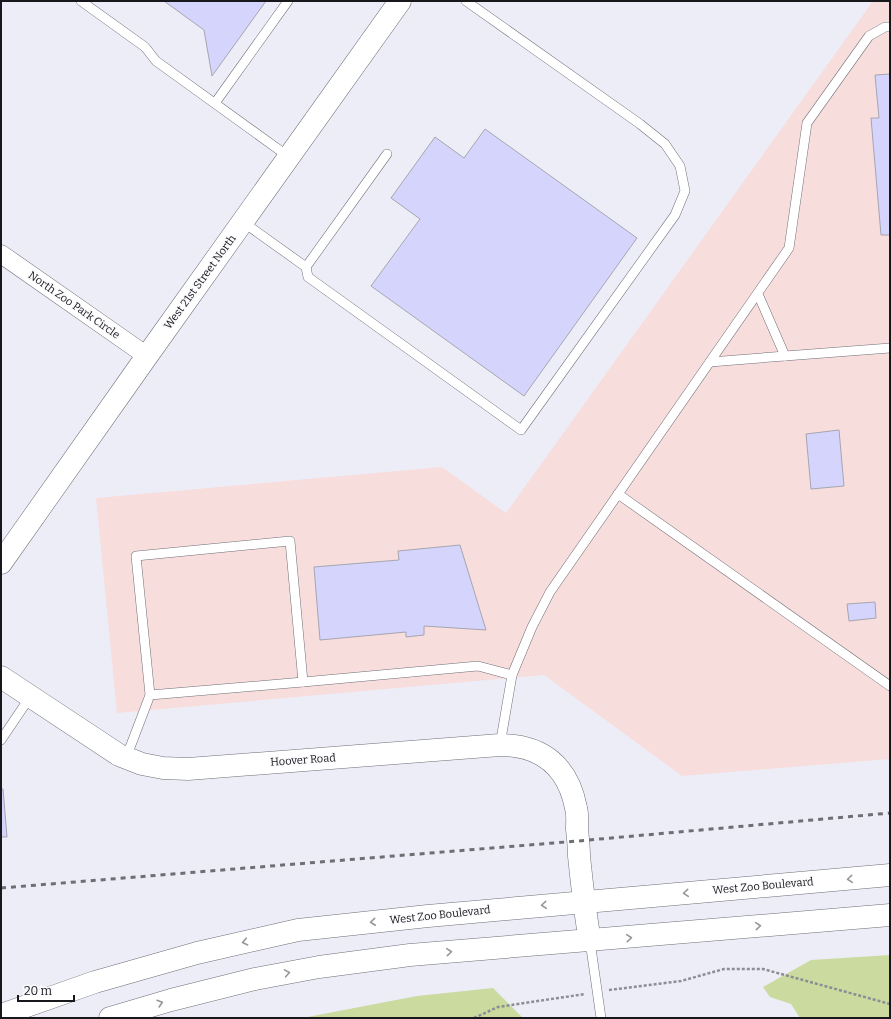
<svg xmlns="http://www.w3.org/2000/svg" width="891" height="1019" font-family="Bitter,serif">
<style>
.industrial{fill:#f8dddd}
.green{fill:#cbda9f}
.building{fill:#d5d4fd;stroke:#a6a6b0}
.lines{fill:none;stroke-linecap:round;stroke-linejoin:round}
.lane-casing{stroke:#6e6e77;stroke-width:10}
.street-casing{stroke:#6e6e77;stroke-width:19}
.secondary-casing{stroke:#6e6e77;stroke-width:23}
.path{stroke:#8d8d95;stroke-width:2.5;stroke-dasharray:3 2;stroke-linecap:butt}
.lane{stroke:#fff;stroke-width:9}
.street{stroke:#fff;stroke-width:18}
.secondary{stroke:#fff;stroke-width:22}
.rail{stroke:#6e6e75;stroke-width:3;stroke-dasharray:5 5;stroke-linecap:butt}
.oneway{stroke:#979799}
.labels{text-anchor:middle;dominant-baseline:central;stroke-width:3;stroke-linejoin:round;paint-order:stroke}
.street-label{font-size:11px;fill:#18181c;stroke:#fbfbfe}
</style>
<rect width="100%" height="100%" fill="#ededf8"/>
<polygon class="industrial" points="873,1 890,1 890,759 682,776 544,675 117,713 96,498 442,467 506,513"/>
<g class="green">
<polygon points="890,955 890,1018 800,1018 791,1004 770,997 763,987 811,960"/>
<polygon points="493,988 523,1018 302,1018 417,996"/>
</g>
<g class="building">
<polygon points="164,1 266,1 212,76 204,30"/>
<polygon points="890,74 890,235 881,235 871,118 879,118 875,75"/>
<polygon points="485,129 637,238 524,396 371,286 420,219 391,198 435,137 464,158"/>
<polygon points="839,430 844,486 811,489 806,434"/>
<polygon points="460,545 486,630 424,626 424,635 406,637 406,632 320,640 314,567 399,560 398,551"/>
<polygon points="875,602 876,618 849,621 847,604"/>
<polygon points="1,789 3,789 7,837 1,837"/>
</g>
<g class="lines">
<defs>
<g id="lane">
<polyline points="81,1 145,47 156,61 289,157"/>
<polyline points="215,103 288,1"/>
<polyline points="243,222 306,267 308,277 521,430 675,215 685,191 680,166 665,144 640,124 466,1"/>
<polyline points="306,267 387,154"/>
<polyline points="785,356 890,348"/>
<polyline points="710,362 785,356 758,294"/>
<polyline points="618,494 890,686"/>
<polyline points="512,675 532,627 550,592 789,248 807,123 869,36 885,27 890,27"/>
<polyline points="303,682 478,666 512,675 500,745"/>
<polyline points="1,740 30,697"/>
<polyline points="126,758 150,695 136,556 290,541 303,682 150,695"/>
<polyline points="590,941 601,1018"/>
</g>
<polyline id="street" points="1,254 147,356"/>
<g id="secondary">
<polyline points="1,563 147,356 400,1"/>
<path d="M 1,677 L 119,755 L 142,764 L 163,768 L 188,769 L 500,745 C 542,745 568,766 576,808 C 578,815 577,822 577,829 C 578,838 579,847 579,856 C 582,885 585,913 590,941"/>
<polyline points="1,1015 95,982 197,953 298,930 428,916 890,875"/>
<polyline points="110,1018 171,1000 255,979 319,967 410,955 890,915"/>
</g>
</defs>
<use href="#lane" class="lane-casing"/>
<use href="#street" class="street-casing"/>
<use href="#secondary" class="secondary-casing"/>
<g class="path">
<polyline points="609,990 681,981 724,969 763,969 890,1004"/>
<polyline points="474,1018 498,1007 585,994"/>
</g>
<use href="#lane" class="lane"/>
<use href="#street" class="street"/>
<use href="#secondary" class="secondary"/>
<polyline class="rail" points="1,888 578,841 890,813"/>
</g>
<defs><path id="oneway-chevron" d="M-2-3.5L2.5 0L-2 3.5" fill="none" stroke-width="1.6" stroke-linecap="round" stroke-linejoin="round"/></defs>
<g class="oneway">
<use href="#oneway-chevron" transform="translate(850 879) rotate(175)"/>
<use href="#oneway-chevron" transform="translate(686 893) rotate(175)"/>
<use href="#oneway-chevron" transform="translate(544 905) rotate(175)"/>
<use href="#oneway-chevron" transform="translate(373 922) rotate(174)"/>
<use href="#oneway-chevron" transform="translate(758 926) rotate(-5)"/>
<use href="#oneway-chevron" transform="translate(629 938) rotate(-5)"/>
<use href="#oneway-chevron" transform="translate(245 942) rotate(168)"/>
<use href="#oneway-chevron" transform="translate(449 952) rotate(-5)"/>
<use href="#oneway-chevron" transform="translate(287 973) rotate(-10)"/>
<use href="#oneway-chevron" transform="translate(160 1003) rotate(-17)"/>
</g>
<g class="labels">
<g class="street-label">
<text transform="translate(200 282) rotate(-54)">West 21st Street North</text>
<text transform="translate(74 305) rotate(35)">North Zoo Park Circle</text>
<text transform="translate(303 760) rotate(-4)">Hoover Road</text>
<text transform="translate(763 886) rotate(-5)">West Zoo Boulevard</text>
<text transform="translate(440 915) rotate(-6)">West Zoo Boulevard</text>
</g>
</g>
<rect width="891" height="1019" fill="none" stroke="#18181c" stroke-width="4"/>
<path d="M18 995v6h56v-6" fill="none" stroke="#18181c" stroke-width="2"/>
<text x="24" y="995" font-size="12" fill="#18181c" stroke="#fbfbfe" stroke-width="3" paint-order="stroke">20 m</text>
</svg>
